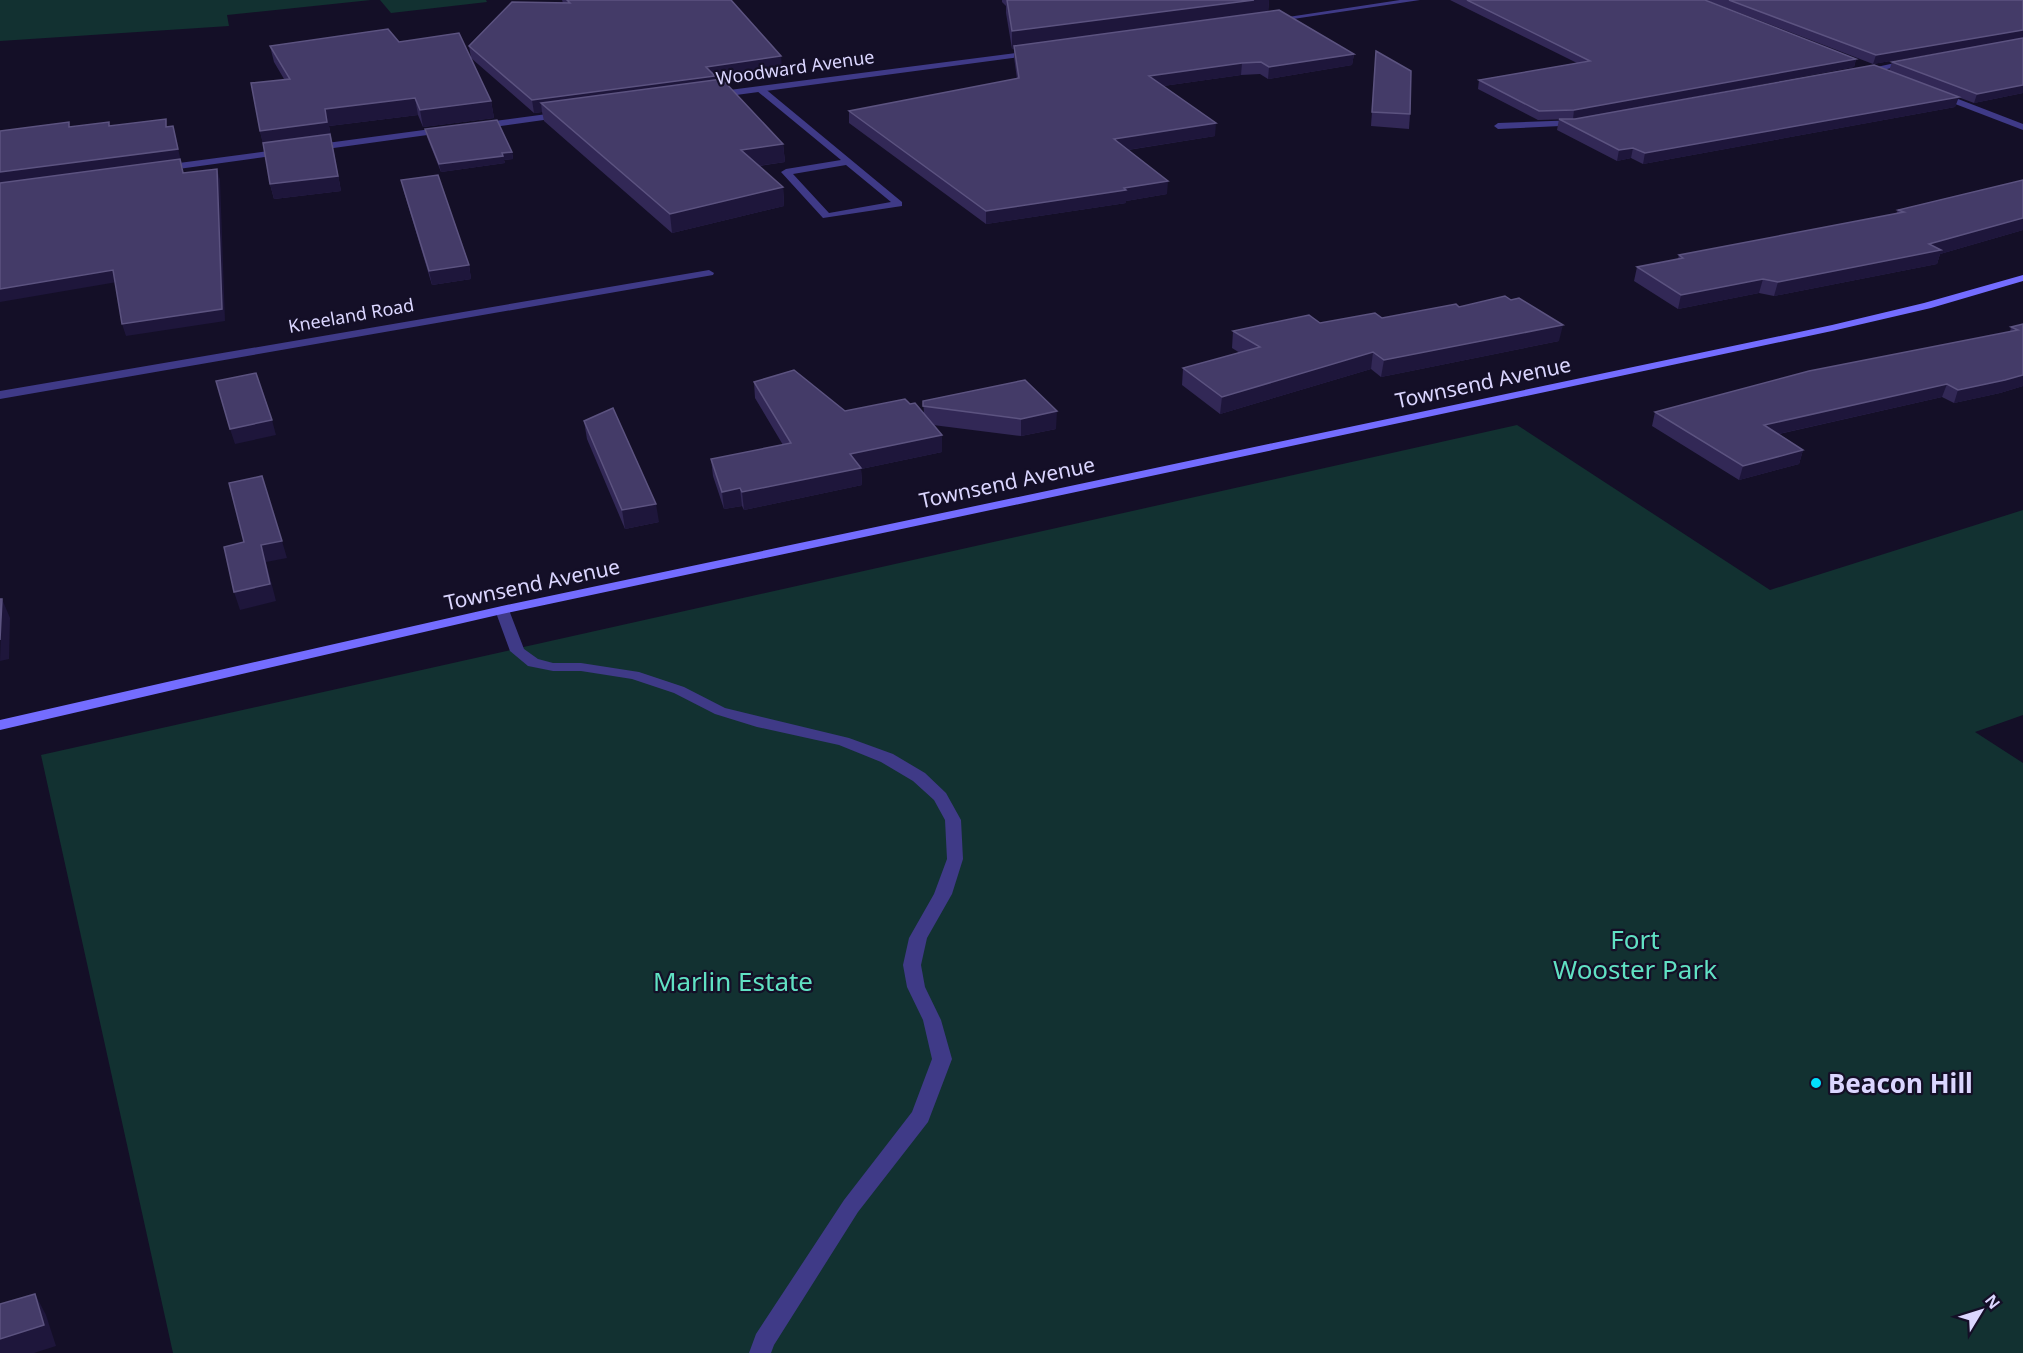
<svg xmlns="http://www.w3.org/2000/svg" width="2023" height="1353" font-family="'Noto Sans',sans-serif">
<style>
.green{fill:#123131}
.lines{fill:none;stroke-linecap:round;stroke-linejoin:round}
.service{fill:#3f3a87;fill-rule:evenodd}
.minor{fill:#3f3a87;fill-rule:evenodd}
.secondary{fill:#746dff;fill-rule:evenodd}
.wall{fill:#322856}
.shaded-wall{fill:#1e163b}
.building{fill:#443b68;stroke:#5c5380;stroke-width:1.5}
.poi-dot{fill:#02e0ff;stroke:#140f27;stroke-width:2}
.labels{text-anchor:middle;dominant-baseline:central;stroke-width:4.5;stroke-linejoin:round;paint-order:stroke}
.far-street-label{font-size:18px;fill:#dbd6ff;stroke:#140f27}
.street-label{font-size:21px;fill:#dbd6ff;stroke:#140f27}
.near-park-label{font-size:26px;fill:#60e1c3;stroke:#140f27}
.near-poi-label{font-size:26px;font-weight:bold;fill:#dbd6ff;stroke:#140f27;text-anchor:start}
</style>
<rect width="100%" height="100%" fill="#140f27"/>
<g class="green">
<polygon points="0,0 371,0 227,15 229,26 0,41"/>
<polygon points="380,0 486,0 487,2 391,13"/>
<polygon points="1517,425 1770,590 2023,510 2023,715 1975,732 2023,763 2023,1353 173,1353 41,755"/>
</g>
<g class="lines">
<g class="service">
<path d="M 757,87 L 763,87 L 902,202 L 902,206 L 823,218 L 781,172 L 786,169 L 841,160 L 757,91 ZM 846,165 L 891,202 L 829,213 L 793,174 Z"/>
<polygon points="502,606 509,610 524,649 538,659 553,663 581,663 639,672 684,687 725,708 849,738 893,754 925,773 946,793 961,820 963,859 952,894 927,938 921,965 925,987 941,1020 952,1059 928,1122 858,1212 774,1345 771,1353 749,1353 756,1334 844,1200 912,1112 932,1059 923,1020 907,987 903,965 909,938 934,894 947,859 945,820 934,800 913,781 881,762 839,745 757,727 715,714 674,693 632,679 581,671 553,671 528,666 510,651 495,610"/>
</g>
<g class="minor">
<polygon points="1400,0 1420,0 1273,22 1269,20"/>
<polygon points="1032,51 1035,51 1035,55 714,98 710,95 714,92"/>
<polygon points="1909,60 1913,62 1912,64 1862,74 1858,71"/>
<polygon points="1940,92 2023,124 2023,130 1937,97 1936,95"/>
<polygon points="562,112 565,113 565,117 479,129 475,126 479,123"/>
<polygon points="1578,120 1582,123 1581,125 1498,129 1494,126 1498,123"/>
<polygon points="446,127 449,128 449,132 312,151 307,148 312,145"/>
<polygon points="283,149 286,150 286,154 164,171 159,168 164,165"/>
<polygon points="709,270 714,273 713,275 0,399 0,391"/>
</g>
<polygon class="secondary" points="2023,275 2023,281 1931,308 1832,331 502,614 0,730 0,720 502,606 1832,325 1924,303"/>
</g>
<g class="wall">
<polygon points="562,0 731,0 782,68 715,78 716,80 783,144 785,162 759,166 783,187 784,206 672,233 544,121 542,112 534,113 471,58 469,46 563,3"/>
<polygon points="1002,0 1269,0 1268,12 1354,54 1352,65 1268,79 1260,74 1241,75 1163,86 1215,136 1128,150 1167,194 1126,201 1126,203 986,224 849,123 849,111 1017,79 1014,57 1014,49 1012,49 1006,13 1006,6 1002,2"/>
<polygon points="1450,0 1705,0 1856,59 1854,67 1573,119 1538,120 1478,89 1479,80 1577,63"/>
<polygon points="1706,0 2023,0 2023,93 1974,103 1958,97 1955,107 1643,164 1631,158 1617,161 1557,130 1559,119 1575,119 1874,65 1889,71 1892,62 2022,38 1873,64"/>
<polygon points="399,42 491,101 494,118 423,127 418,115 329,126 341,191 274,199 270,184 263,143 260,131 284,79 274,62 270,46"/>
<polygon points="1376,51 1410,114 1409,129 1371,126"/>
<polygon points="425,129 512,152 513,159 504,160 505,163 441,172 427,137"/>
<polygon points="401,180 469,265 471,279 432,285 404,192"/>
<polygon points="2023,180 2023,230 1940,254 1937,264 1774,296 1759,293 1678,309 1634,281 1637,267 1678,259 1679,255 1896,214 1898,210"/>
<polygon points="1459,307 1559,341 1381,377 1371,369 1220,414 1182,385 1183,368 1240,353 1232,348 1233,331 1382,318"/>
<polygon points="2023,324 2023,386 2000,393 1954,403 1942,397 1779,434 1803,450 1799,464 1739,480 1652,426 1655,412 2010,332 2011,327"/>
<polygon points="1025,380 1056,429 1021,436 933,425 942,452 861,469 862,485 744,510 742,506 724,509 713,476 711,459 783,445 755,398 754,382 845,411 910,404 924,413 923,401"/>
<polygon points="584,421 659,522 625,529 587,439"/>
</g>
<g class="shaded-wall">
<polygon points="1254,0 1269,0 1268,15 1014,46 1014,49 1012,49 1012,31"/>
<polygon points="2023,30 2023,38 1873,64 1876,55"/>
<polygon points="1354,54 1352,65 1268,79 1269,67"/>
<polygon points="781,56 782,68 715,78 716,88 541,103 542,112 534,113 532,100 706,67"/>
<polygon points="1856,59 1854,67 1573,119 1574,110"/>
<polygon points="1242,63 1241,75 1149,88 1149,76"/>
<polygon points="2023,85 2023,93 1974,103 1977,94"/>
<polygon points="1959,97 1955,107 1643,164 1645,153"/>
<polygon points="415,98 418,115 329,126 341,191 274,199 270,184 264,149 260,131 325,109"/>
<polygon points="491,101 494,118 423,127 420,110"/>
<polygon points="1216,123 1215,136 1114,152 1114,139"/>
<polygon points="173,126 186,184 0,184 0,172"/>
<polygon points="783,144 785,162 743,168 741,150"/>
<polygon points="1633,148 1631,158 1617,161 1619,150"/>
<polygon points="512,152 513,159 504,160 505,163 441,172 439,164"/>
<polygon points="217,169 220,180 225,321 126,336 122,324"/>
<polygon points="1168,181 1167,194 1126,201 1126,203 986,224 986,211"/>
<polygon points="783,187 784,206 672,233 670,214"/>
<polygon points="2023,218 2023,230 1940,254 1937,264 1774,296 1778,282 1929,244"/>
<polygon points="469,265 471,279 432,285 429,271"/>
<polygon points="113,270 117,282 0,302 0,289"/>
<polygon points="1763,279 1759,293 1678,309 1681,295"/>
<polygon points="1563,325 1559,341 1381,377 1384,360"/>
<polygon points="1373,352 1371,369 1220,414 1222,397"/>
<polygon points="2023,375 2023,386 2000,393 1954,403 1958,390"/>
<polygon points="1947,384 1942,397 1760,438 1764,425"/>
<polygon points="1057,411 1056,429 1021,436 1021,419"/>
<polygon points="272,420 276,435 235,444 230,429"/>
<polygon points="942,435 942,452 861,469 862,485 744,510 742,492 850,454"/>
<polygon points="1803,450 1799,464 1739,480 1743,466"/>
<polygon points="740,488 742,506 724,509 722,492"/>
<polygon points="656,504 659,522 625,529 622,510"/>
<polygon points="282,541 287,558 266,562 276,601 240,610 234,592 261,545"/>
<polygon points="2,599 10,618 9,659 0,661"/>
<polygon points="35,1294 46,1315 56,1346 34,1353 0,1353 0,1339"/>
</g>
<g class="building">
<polygon points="567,0 731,0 781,56 706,67 715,76 532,100 469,46 512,2 570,3"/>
<polygon points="1007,0 1254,0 1012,31"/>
<polygon points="1467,0 1705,0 1856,59 1574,110 1539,111 1479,80 1590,61"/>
<polygon points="1729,0 2023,0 2023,30 1876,55"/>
<polygon points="1279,10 1354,54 1269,67 1261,62 1242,63 1149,76 1216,123 1114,139 1168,181 1124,188 1126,190 986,211 849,111 1019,78 1014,46"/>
<polygon points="388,29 399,42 459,33 491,101 420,110 415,98 325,109 327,122 260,131 251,83 290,79 270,46"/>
<polygon points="2023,38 2023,85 1977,94 1892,62"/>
<polygon points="1376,51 1411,71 1410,114 1372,112"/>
<polygon points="1874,65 1959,97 1645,153 1633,148 1619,150 1559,119 1575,119"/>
<polygon points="722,79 783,144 741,150 783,187 670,214 541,103"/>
<polygon points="166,119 166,127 173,126 178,149 0,172 0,131 69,122 69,127 109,122 109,126"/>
<polygon points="497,120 512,152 502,153 503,156 439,164 425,129"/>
<polygon points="330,134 338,176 270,184 263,143"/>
<polygon points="180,159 183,173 217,169 222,309 122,324 113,270 0,289 0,183"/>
<polygon points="438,175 469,265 429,271 401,180"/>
<polygon points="2023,180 2023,218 1929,244 1941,250 1778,282 1763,279 1681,295 1637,267 1683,258 1679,255 1904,212 1898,210"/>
<polygon points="1505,296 1511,300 1519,298 1563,325 1384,360 1373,352 1222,397 1183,368 1260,347 1233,331 1309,315 1320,323 1375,313 1382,318 1456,304 1459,307"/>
<polygon points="2023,324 2023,375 2005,380 1958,390 1947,384 1764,425 1803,450 1743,466 1655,412 1809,371 2018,330 2011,327"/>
<polygon points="794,370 845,411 905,399 910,404 915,403 942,435 850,454 861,468 742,492 740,488 722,492 711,459 791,443 754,382"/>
<polygon points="256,373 272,420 230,429 216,381"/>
<polygon points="1025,380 1057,411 1021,419 923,406 923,401"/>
<polygon points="613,408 656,504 622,510 584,421"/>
<polygon points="262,476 282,541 261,545 270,584 234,592 224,547 244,542 229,483"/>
<polygon points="0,599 2,599 0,640"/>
<polygon points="35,1294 44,1325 0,1339 0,1304"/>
</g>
<circle class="poi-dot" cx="1816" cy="1083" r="6"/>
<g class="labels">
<g class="far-street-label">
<text transform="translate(795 67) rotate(-8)">Woodward Avenue</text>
<text transform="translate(351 315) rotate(-10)">Kneeland Road</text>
</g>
<g class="street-label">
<text transform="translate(1483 382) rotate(-12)">Townsend Avenue</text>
<text transform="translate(1007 482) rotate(-12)">Townsend Avenue</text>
<text transform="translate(532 584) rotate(-12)">Townsend Avenue</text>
</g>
<g class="near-park-label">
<text x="1635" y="939">Fort<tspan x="1635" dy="30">Wooster Park</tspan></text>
<text x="733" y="981">Marlin Estate</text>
</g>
<g class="near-poi-label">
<text x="1828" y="1083">Beacon Hill</text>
</g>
</g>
<g transform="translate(1981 1311) rotate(52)" stroke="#140f27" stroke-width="4.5" paint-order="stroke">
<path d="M0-4.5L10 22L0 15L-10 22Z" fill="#dbd6ff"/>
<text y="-9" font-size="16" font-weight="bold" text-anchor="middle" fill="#dbd6ff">N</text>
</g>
</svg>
